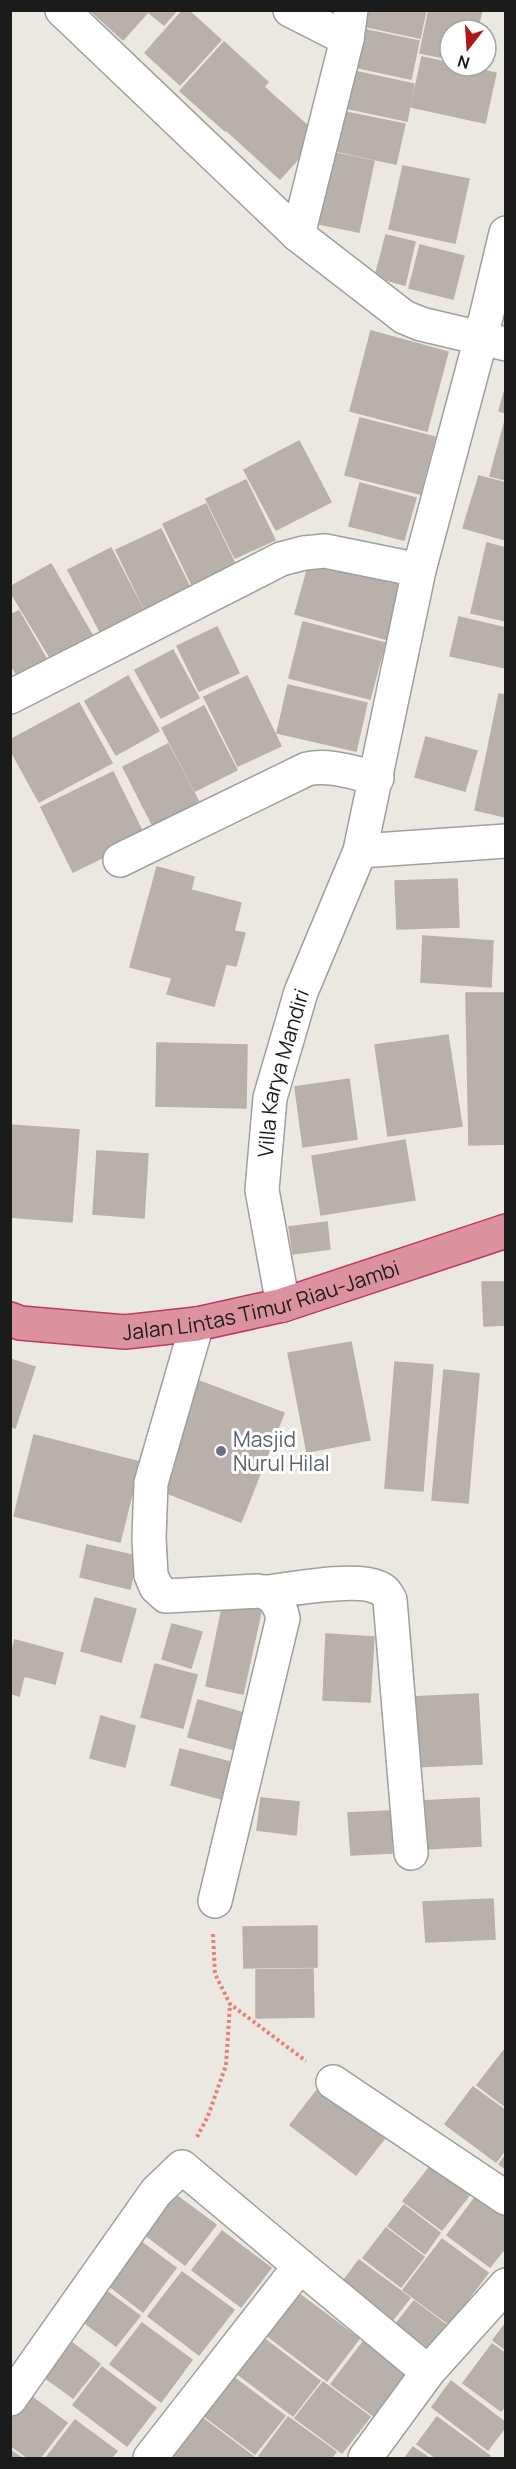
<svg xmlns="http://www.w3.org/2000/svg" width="516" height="2469" font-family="Manrope,sans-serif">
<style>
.building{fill:#b8b1ab;stroke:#bbafa6;stroke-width:1.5}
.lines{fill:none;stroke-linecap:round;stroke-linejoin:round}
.street-casing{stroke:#9f9f9f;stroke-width:36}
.highway-casing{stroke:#c03766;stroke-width:36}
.path{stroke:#e88175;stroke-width:4;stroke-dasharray:3 3;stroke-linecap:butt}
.street{stroke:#fff;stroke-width:33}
.highway{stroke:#db919e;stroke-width:33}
.worship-dot{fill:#6b7280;stroke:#fff;stroke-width:2}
.labels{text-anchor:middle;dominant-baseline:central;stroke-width:6;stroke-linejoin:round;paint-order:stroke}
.street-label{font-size:21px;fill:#1b1b1b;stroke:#fff}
.worship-label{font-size:21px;fill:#5b616d;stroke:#fff;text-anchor:start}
</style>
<rect width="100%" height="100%" fill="#ebe8e1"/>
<g class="building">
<polygon points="90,10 177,10 164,25 148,12 123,40"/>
<polygon points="183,10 188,10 221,40 180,85 145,53"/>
<polygon points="361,10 426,10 420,38 358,25"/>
<polygon points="429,10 482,10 477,30 450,30 450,59 420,53"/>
<polygon points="362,29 419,41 411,79 354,67"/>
<polygon points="224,42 268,82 225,131 180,91"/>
<polygon points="422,57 450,63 450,66 463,66 496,73 485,123 411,107"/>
<polygon points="349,70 414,84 407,121 341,107"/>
<polygon points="264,87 319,136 280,179 226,130"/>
<polygon points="340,111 405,124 396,164 331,150"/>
<polygon points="330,152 374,161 359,232 314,223"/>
<polygon points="403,166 469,179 455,243 389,229"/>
<polygon points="386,235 415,242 405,285 375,277"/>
<polygon points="420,245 464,256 453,299 409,288"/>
<polygon points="371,331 448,352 427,431 350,411"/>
<polygon points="506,386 506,413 499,411"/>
<polygon points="360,418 435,437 420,494 345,475"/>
<polygon points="505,421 506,421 506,480 490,476"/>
<polygon points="299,441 331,502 276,530 244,470"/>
<polygon points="479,476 506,483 506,540 463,528"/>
<polygon points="246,480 275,540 235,558 206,499"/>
<polygon points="360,483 416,498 404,540 349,526"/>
<polygon points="206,504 236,566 193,587 163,524"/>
<polygon points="161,529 193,594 148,616 116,550"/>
<polygon points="487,543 506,548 506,621 471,613"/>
<polygon points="111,548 148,619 105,641 68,570"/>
<polygon points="310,560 404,586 389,640 295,614"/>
<polygon points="51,564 95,640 54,664 10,591 10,587"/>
<polygon points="19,611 47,660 18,676 10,664 10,615"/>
<polygon points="459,617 506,628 506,668 450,656"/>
<polygon points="303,622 385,643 370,699 289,678"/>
<polygon points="217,627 239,673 199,691 177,646"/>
<polygon points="173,650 199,698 161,718 135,670"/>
<polygon points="128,676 159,731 116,755 85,701"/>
<polygon points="247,676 281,746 238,766 204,697"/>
<polygon points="288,685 367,703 356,751 277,733"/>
<polygon points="499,694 506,695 506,746 489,743"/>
<polygon points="79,703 112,763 39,802 10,749 10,740"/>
<polygon points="204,706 237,770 195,791 162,728"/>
<polygon points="426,737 477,751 465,791 415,777"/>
<polygon points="489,743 506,746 506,817 475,810"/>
<polygon points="168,744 199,802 153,826 123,767"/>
<polygon points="113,772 145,837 73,872 41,807"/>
<polygon points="157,867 194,877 191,890 241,903 234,931 245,933 236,966 226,964 214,1006 167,994 172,978 130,967"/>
<polygon points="457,879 459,927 397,929 395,881"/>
<polygon points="423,936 493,941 491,987 421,982"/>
<polygon points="466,993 506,993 506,1144 469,1145"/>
<polygon points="448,1035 462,1126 388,1136 375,1045"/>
<polygon points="157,1043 247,1045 246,1108 156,1106"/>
<polygon points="349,1079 357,1139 303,1147 295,1087"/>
<polygon points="10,1125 79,1130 72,1222 10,1217"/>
<polygon points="405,1140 415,1200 321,1215 312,1156"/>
<polygon points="97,1151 148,1154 144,1218 93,1214"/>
<polygon points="327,1222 330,1249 293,1254 289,1227"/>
<polygon points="482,1282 506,1282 506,1325 484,1326"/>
<polygon points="351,1342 370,1440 307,1452 288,1353"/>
<polygon points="10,1359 35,1367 15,1428 10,1426"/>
<polygon points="395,1362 433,1365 423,1491 385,1488"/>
<polygon points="444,1370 479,1374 468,1503 432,1500"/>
<polygon points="199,1381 284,1413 241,1522 157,1489"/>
<polygon points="34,1435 140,1462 120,1542 14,1516"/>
<polygon points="87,1545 137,1556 130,1589 80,1577"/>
<polygon points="95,1598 136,1609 121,1662 81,1651"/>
<polygon points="224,1599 262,1607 243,1694 206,1686"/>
<polygon points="172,1624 202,1632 191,1668 162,1659"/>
<polygon points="326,1634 374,1637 370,1702 323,1700"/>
<polygon points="15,1640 63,1653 55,1684 24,1676 19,1696 10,1693 10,1657"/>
<polygon points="155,1664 197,1675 183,1728 141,1717"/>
<polygon points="478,1694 482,1764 413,1767 410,1697"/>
<polygon points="198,1700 244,1713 235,1750 188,1737"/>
<polygon points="101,1716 135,1726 125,1767 90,1758"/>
<polygon points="180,1749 234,1763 225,1800 171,1785"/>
<polygon points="261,1798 299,1802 296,1835 257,1830"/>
<polygon points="479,1798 481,1846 424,1849 421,1801"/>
<polygon points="390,1811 392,1853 351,1855 348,1813"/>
<polygon points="493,1899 495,1939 426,1942 423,1902"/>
<polygon points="317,1926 317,1967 244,1968 243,1927"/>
<polygon points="313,1969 314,2017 256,2018 256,1970"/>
<polygon points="506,2048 506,2107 477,2085"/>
<polygon points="473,2087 506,2111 506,2149 496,2162 445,2124"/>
<polygon points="318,2089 384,2139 356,2175 290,2125"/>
<polygon points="506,2155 506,2169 499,2164"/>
<polygon points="432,2164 471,2193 442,2230 403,2201"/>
<polygon points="169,2190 216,2225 185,2265 139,2230"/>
<polygon points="477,2195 506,2217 506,2247 490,2267 447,2235"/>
<polygon points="404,2205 440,2233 425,2254 388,2226"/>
<polygon points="386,2228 424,2257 401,2287 363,2258"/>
<polygon points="222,2231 271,2268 241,2307 192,2270"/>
<polygon points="136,2238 176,2268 143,2312 103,2281"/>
<polygon points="442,2239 488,2273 449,2324 403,2290"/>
<polygon points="359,2260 410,2298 391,2322 341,2284"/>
<polygon points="182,2272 234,2310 199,2355 148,2316"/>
<polygon points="101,2287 140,2316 116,2346 77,2317"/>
<polygon points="298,2293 359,2339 327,2381 265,2334"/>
<polygon points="414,2301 446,2325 428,2350 395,2325"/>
<polygon points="142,2323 192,2360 161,2402 110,2364"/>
<polygon points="506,2323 506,2350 493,2340"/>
<polygon points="262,2337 320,2381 293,2416 235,2372"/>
<polygon points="67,2339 100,2364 73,2398 40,2374"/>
<polygon points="363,2342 407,2375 375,2417 331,2384"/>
<polygon points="492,2344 506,2354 506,2405 501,2411 463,2383"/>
<polygon points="102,2367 156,2408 127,2446 73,2405"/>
<polygon points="232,2376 285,2416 255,2454 203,2415"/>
<polygon points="451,2381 506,2423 506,2426 488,2450 432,2407"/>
<polygon points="323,2382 370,2417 342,2453 295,2418"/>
<polygon points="24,2391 67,2423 40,2458 28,2458 10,2445 10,2409"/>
<polygon points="201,2417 254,2457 254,2458 178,2458 173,2454"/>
<polygon points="288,2417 336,2452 331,2458 262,2458 259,2456"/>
<polygon points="437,2417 490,2456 488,2458 436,2458 417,2444"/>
<polygon points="75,2420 117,2451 111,2458 46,2458"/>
<polygon points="413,2447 429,2458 405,2458"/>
<polygon points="10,2450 22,2458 10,2458"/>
</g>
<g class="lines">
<defs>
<g id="street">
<polyline points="62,10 298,235 404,317 421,324 506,344"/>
<polyline points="290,10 347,39"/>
<polyline points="298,235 347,39 351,10"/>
<polyline points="10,697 281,559 304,553 325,551 419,570"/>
<polyline points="360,851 506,841"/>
<path d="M 120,860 L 307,769 C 330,764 354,773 377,778"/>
<path id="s1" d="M 283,1305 L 262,1190 L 270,1098 L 301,992 L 360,851 L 419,570 L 481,338 L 506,233"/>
<path d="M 197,1324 L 151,1483 L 149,1538 L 151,1575 L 156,1587 L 166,1596 L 258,1591 C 274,1593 279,1603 283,1618 L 215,1901"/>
<path d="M 267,1592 C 292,1589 355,1577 377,1587 C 384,1589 387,1594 390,1600 L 411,1853"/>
<polyline points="333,2082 506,2198"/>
<polyline points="10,2399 156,2192 182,2167 300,2266"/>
<polyline points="150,2458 300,2266 428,2372"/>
<polyline points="365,2458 428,2372 506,2285"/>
</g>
<g id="highway">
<path id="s2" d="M 10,1319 L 20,1323 L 125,1332 L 197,1324 L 283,1305 L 506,1231"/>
</g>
</defs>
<use href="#street" class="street-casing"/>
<use href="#highway" class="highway-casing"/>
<g class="path">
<polyline points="213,1934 215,1974 230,2004 306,2061"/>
<polyline points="197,2137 208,2116 226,2065 230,2004"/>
</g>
<use href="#street" class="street"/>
<use href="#highway" class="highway"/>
</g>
<circle class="worship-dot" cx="221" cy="1451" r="6"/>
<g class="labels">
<g class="street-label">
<text stroke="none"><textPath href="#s1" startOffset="236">Villa Karya Mandiri</textPath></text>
<text stroke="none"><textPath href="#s2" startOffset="256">Jalan Lintas Timur Riau-Jambi</textPath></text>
</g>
<g class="worship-label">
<text x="233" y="1439">Masjid<tspan x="233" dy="24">Nurul Hilal</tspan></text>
</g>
</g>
<rect width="516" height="2469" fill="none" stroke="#1b1b1b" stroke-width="24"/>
<g transform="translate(468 48) rotate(197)"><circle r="28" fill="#ffffff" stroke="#a4a4a4" stroke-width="1.5"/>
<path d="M0-4.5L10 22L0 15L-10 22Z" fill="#af1716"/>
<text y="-9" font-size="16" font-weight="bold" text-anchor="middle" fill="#1b1b1b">N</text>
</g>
</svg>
